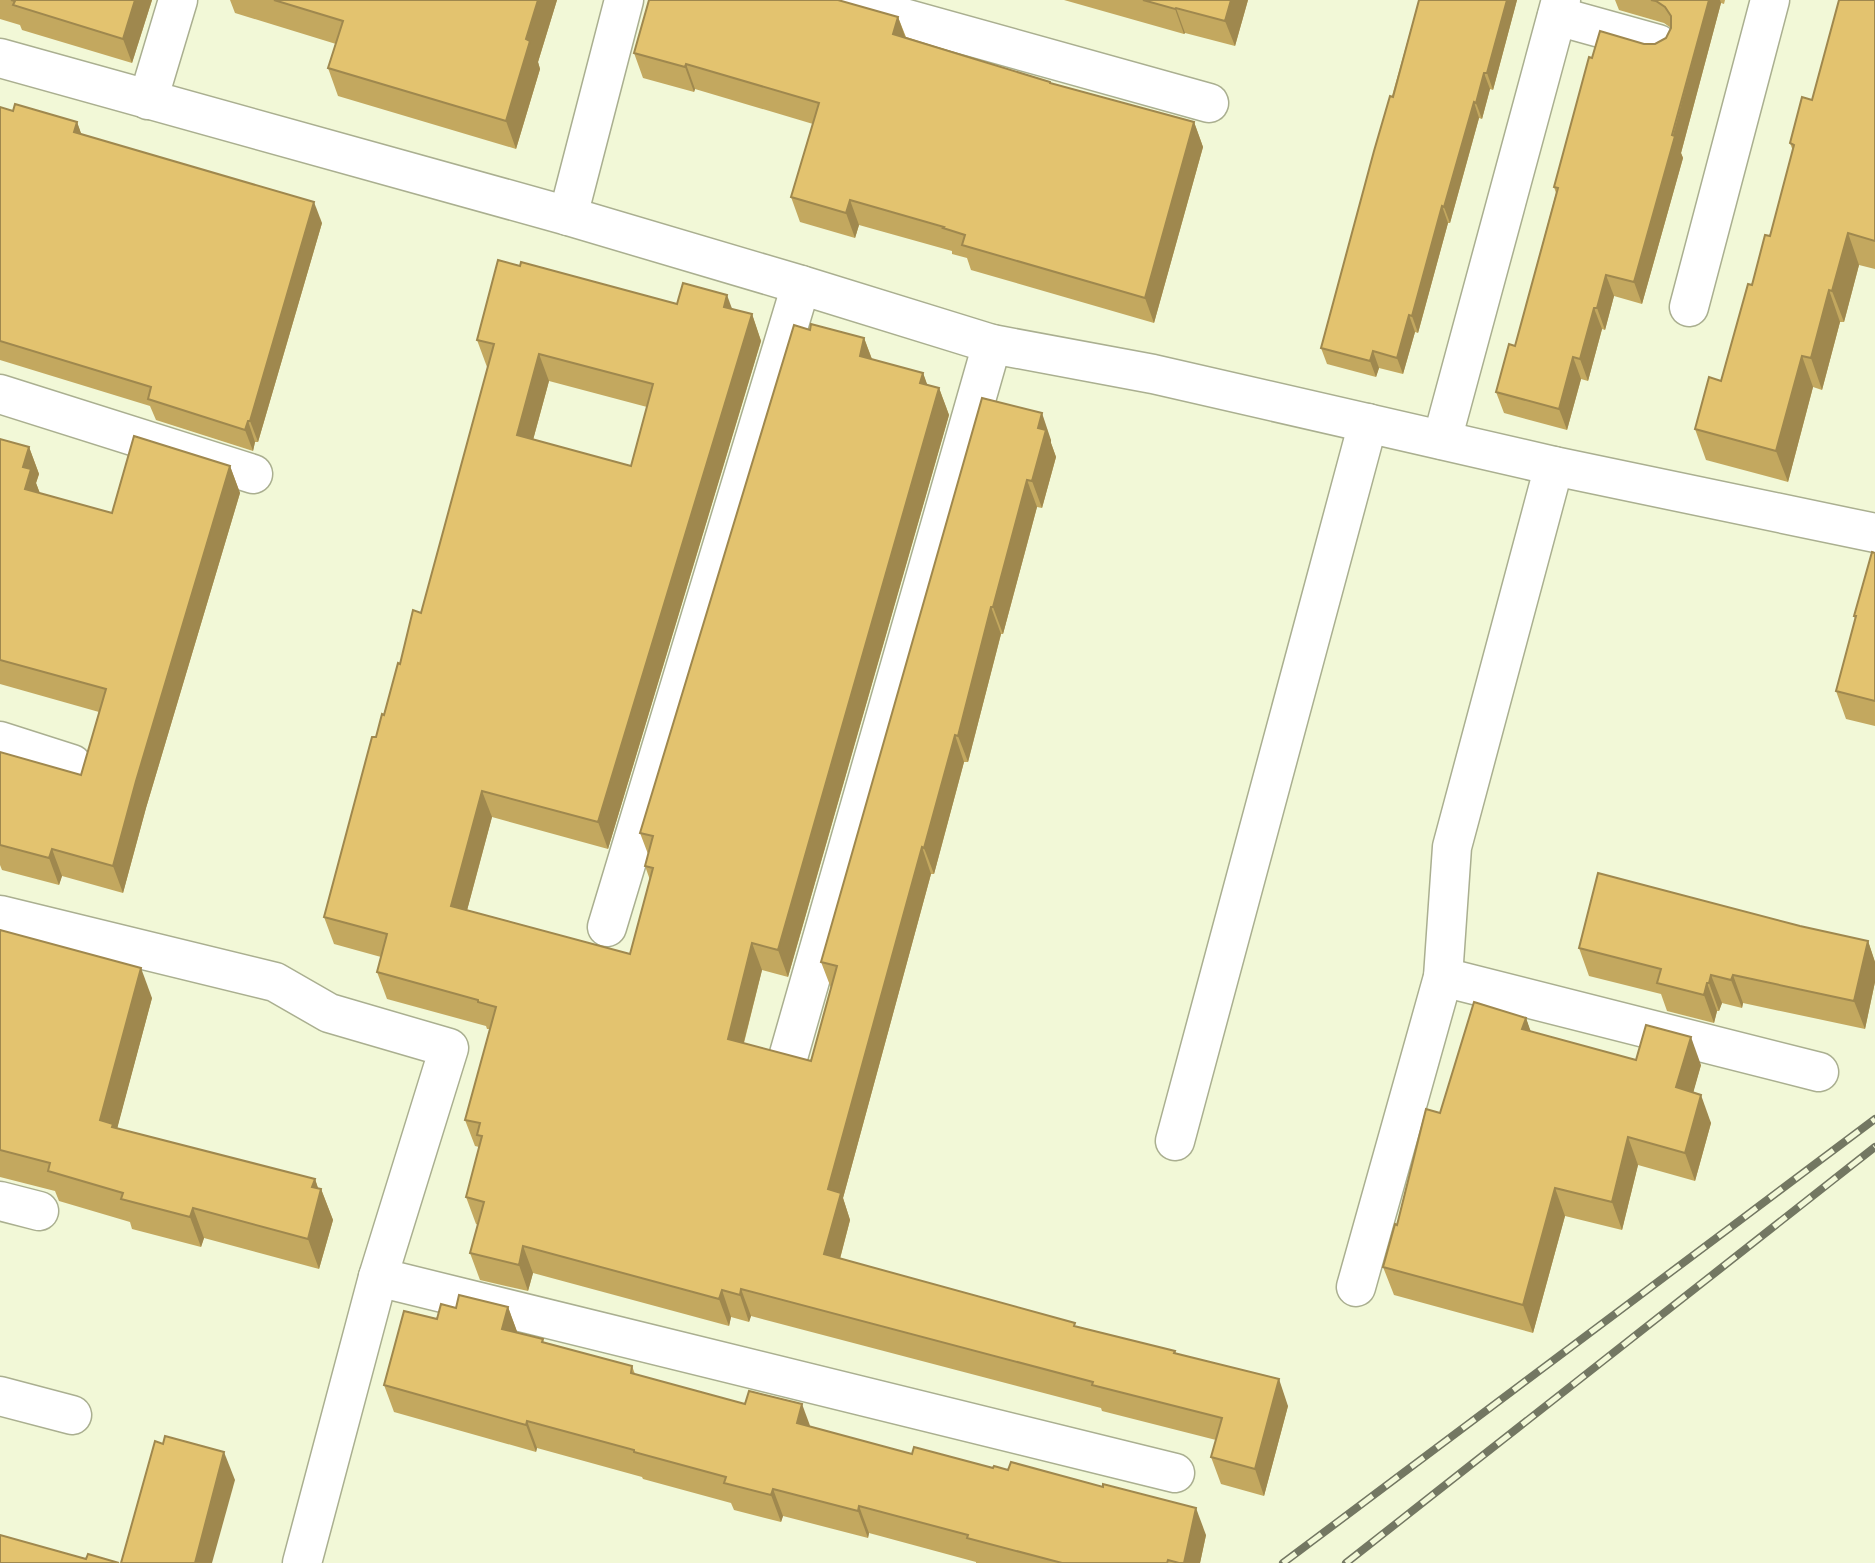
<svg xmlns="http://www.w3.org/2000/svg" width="1875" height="1563" font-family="'Varela Round',sans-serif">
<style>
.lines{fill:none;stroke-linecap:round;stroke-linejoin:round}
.street-casing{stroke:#aaaf90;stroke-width:41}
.street{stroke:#fff;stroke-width:38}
.rail-casing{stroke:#737762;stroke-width:8}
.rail{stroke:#f2f8d7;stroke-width:5;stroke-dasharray:16;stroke-linecap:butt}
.wall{fill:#c3a85f;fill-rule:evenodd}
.shaded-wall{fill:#9f884e}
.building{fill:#e3c36f;stroke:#9f884e;stroke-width:2;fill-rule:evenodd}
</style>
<rect width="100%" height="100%" fill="#f2f8d7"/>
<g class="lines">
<defs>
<g id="street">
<polyline points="839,0 1209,103"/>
<polyline points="1557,16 1658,44"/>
<polyline points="0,58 568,216 801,285 992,344 1153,374 1554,466 1875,533"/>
<polyline points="148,100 178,0"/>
<polyline points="568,216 624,0"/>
<polyline points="1689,307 1770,0"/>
<polyline points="0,394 253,474"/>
<polyline points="1442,440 1561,0"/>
<polyline points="0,741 72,764"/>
<polyline points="0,915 275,982 329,1013 449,1048 378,1277 302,1563"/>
<polyline points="607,927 801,285"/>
<polyline points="1443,977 1819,1072"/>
<polyline points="789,1054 992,344"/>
<polyline points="1175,1141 1368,423"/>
<polyline points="0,1201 39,1211"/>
<polyline points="378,1277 1175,1473"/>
<polyline points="1356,1287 1443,977 1452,847 1554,466"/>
<polyline points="0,1396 72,1415"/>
</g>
</defs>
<use href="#street" class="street-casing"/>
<use href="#street" class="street"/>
<defs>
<g id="rail">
<polyline points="1283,1563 1875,1119"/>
<polyline points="1346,1563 1875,1147"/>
</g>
</defs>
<use href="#rail" class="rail-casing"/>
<use href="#rail" class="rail"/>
</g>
<g class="wall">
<polygon points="0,0 152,0 132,63 22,30 20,25 0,19"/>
<polygon points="230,0 557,0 538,62 540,69 516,149 338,96 328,68 336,44 235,13"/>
<polygon points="1064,0 1248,0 1235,46 1185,33 1184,34"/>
<polygon points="1419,0 1517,0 1493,90 1490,89 1482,119 1479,118 1450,223 1448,223 1418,333 1415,332 1403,374 1379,368 1376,377 1327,364 1321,348"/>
<polygon points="1615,0 1725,0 1724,4 1721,3 1681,153 1683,158 1642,304 1614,296 1605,330 1602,329 1588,381 1581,379 1567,430 1504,413 1496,392 1515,346 1556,193 1554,187 1592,58 1644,44 1655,44 1666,38 1671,28 1664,23 1619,10"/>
<polygon points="1875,0 1875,269 1859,265 1844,322 1840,322 1822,390 1813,387 1788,482 1706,460 1695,429 1721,381 1752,285 1770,236 1793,151 1790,143 1812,100"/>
<polygon points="898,17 906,37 1050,82 1051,83 1194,122 1203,147 1154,323 971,270 967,258 952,254 952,251 859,225 855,238 800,222 791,197 813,124 695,89 694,92 643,78 634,53"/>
<polygon points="0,107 13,111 77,122 81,134 322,223 258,442 255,442 253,451 156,420 150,406 0,360"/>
<path d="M 677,304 L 732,309 L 752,314 L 761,341 L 608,849 L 492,817 L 467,910 L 630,954 L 650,880 L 645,866 L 648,854 L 640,833 L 810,330 L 864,338 L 872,359 L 923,373 L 927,385 L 939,388 L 949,415 L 788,977 L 762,970 L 744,1043 L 811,1061 L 831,988 L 821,962 L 982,398 L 1051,440 L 1051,443 L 1056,457 L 1042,508 L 1037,507 L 1003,634 L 1001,634 L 968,762 L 964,762 L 934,874 L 931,874 L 843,1198 L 850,1220 L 840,1259 L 1076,1326 L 1175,1351 L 1176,1353 L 1288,1406 L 1264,1496 L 1221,1484 L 1211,1457 L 1216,1440 L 1102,1411 L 1101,1408 L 751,1316 L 749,1322 L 731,1317 L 729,1326 L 533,1273 L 528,1291 L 480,1280 L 470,1253 L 478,1225 L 476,1224 L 466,1197 L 479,1147 L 475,1146 L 465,1120 L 490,1029 L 487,1029 L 486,1026 L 387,999 L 377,972 L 381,957 L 334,944 L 324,917 L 376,737 L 400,664 L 421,613 L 488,367 L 487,367 L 477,340 ZM 549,381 L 647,407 L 631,466 L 533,440 Z"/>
<polygon points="0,439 29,447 39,474 36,483 40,494 112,513 230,466 240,493 146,808 123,893 62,876 59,885 2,870 0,865 0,752 81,775 99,712 0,684"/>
<polygon points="1875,553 1875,726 1846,719 1836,691 1855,619 1854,616"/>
<polygon points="1800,926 1868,941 1875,962 1875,982 1865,1029 1743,1003 1742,1008 1722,1003 1719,1011 1717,1011 1714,1023 1667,1011 1661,994 1589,976 1579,948"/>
<polygon points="0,930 152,998 117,1128 315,1179 318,1188 321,1189 333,1220 319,1269 204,1238 201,1247 132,1229 130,1222 59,1201 55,1191 0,1177"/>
<polygon points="1526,1018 1530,1031 1636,1060 1701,1065 1693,1092 1711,1123 1695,1181 1638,1165 1622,1230 1565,1216 1533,1333 1394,1295 1383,1267 1397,1225 1440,1113"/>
<polygon points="508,1307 517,1332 543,1339 544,1343 632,1366 635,1374 810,1427 1206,1535 1200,1563 976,1563 976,1562 869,1533 868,1538 783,1516 781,1522 734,1510 731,1503 643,1479 642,1477 537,1448 536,1452 394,1412 384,1385 437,1319"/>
</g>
<g class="shaded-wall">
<polygon points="135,0 152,0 132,63 123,39"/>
<polygon points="538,0 557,0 538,62 540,69 516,149 506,121 526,39"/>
<polygon points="1231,0 1248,0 1235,46 1225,21"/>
<polygon points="1507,0 1517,0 1493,90 1487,73"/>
<polygon points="1709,0 1720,0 1721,3 1681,153 1683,158 1642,304 1634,282"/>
<polygon points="1176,8 1185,33 1184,34 1175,9"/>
<polygon points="898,17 907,42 893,34"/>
<polygon points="686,64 695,89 694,92 685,67"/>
<polygon points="1484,73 1490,89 1482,119 1476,103"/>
<polygon points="1474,102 1479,118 1450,223 1444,207"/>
<polygon points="77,122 85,144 74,132"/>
<polygon points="1194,122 1203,147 1154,323 1145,298"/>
<polygon points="850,200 859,225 855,238 846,213"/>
<polygon points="314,202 322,223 258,442 250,421"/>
<polygon points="1442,206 1448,223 1418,333 1412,316"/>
<polygon points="1848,233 1859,265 1844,322 1832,291"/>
<polygon points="1606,275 1614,296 1605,330 1597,308"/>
<polygon points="1829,290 1840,322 1822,390 1811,358"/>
<polygon points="727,295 737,322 724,307"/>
<polygon points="1594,308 1602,329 1588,381 1580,359"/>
<polygon points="752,314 761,341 608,849 598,822"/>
<polygon points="1409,315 1415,332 1403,374 1397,358"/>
<polygon points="864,338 874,365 860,356"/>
<polygon points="1373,351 1379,368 1376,377 1370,361"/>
<polygon points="539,354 549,381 527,462 517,435"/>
<polygon points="1802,356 1813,387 1788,482 1776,451"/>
<polygon points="1573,357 1581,379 1567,430 1559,409"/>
<polygon points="923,373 933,400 920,383"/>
<polygon points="939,388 949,415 788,977 778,950"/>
<polygon points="1042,413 1051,440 1051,443 1056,457 1042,508 1032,481 1038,428"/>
<polygon points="248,421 255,442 253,451 245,430"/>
<polygon points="29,447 39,474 36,483 41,496 25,489 23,467"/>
<polygon points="230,466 240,493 146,808 123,893 113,866 136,781"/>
<polygon points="1027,480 1037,507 1003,634 993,607"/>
<polygon points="991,607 1001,634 968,762 958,736"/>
<polygon points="955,735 964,762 934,874 924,848"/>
<polygon points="482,791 492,817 461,933 451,906"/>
<polygon points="922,847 931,874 843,1198 850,1220 834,1281 824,1254 828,1189"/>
<polygon points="52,849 62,876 59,885 49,858"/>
<polygon points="1868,941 1875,962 1875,982 1865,1029 1854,1001"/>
<polygon points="752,943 762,970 738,1065 728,1039"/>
<polygon points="141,968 152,998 116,1133 100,1120"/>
<polygon points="1711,975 1722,1003 1719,1011 1709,983"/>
<polygon points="1733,975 1743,1003 1742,1008 1731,980"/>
<polygon points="1707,983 1717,1011 1714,1023 1704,995"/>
<polygon points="1526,1018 1536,1046 1522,1029"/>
<polygon points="1691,1037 1701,1065 1687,1115 1676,1087"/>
<polygon points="1701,1095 1711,1123 1695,1181 1685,1153"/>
<polygon points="1628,1137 1638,1165 1622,1230 1612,1202"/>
<polygon points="315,1179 320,1194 321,1189 333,1220 319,1269 308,1239 312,1187"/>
<polygon points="1555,1188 1565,1216 1533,1333 1523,1305"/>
<polygon points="193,1208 204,1238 201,1247 190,1217"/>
<polygon points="523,1246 533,1273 528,1291 519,1265"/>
<polygon points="741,1289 751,1316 749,1322 740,1295"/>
<polygon points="722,1290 731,1317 729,1326 719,1299"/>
<polygon points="508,1307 518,1334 502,1329"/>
<polygon points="1279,1379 1288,1406 1264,1496 1255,1469"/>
<polygon points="802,1404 812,1431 797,1423"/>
<polygon points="527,1421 537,1448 536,1452 526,1425"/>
<polygon points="224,1452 235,1480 212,1563 195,1563"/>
<polygon points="773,1489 783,1516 781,1522 771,1495"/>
<polygon points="859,1506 869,1533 868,1538 858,1511"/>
<polygon points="1196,1508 1206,1535 1200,1563 1184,1563"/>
</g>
<g class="building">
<polygon points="11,0 135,0 123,39 13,5 15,1"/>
<polygon points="274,0 538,0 526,39 530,41 506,121 328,68 343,21"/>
<polygon points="649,0 838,0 898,17 893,34 1050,82 1050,83 1194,122 1145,298 962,245 965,235 943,228 944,227 850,200 846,213 791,197 819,103 686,64 685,67 634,53"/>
<polygon points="1143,0 1231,0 1225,21 1176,8 1175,9"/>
<polygon points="1419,0 1507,0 1487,73 1484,73 1476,103 1474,102 1444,207 1442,206 1412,316 1409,315 1397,358 1373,351 1370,361 1321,348 1374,151 1390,96 1393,97"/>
<polygon points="1651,0 1709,0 1672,135 1675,136 1634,282 1606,275 1597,308 1594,308 1580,359 1573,357 1559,409 1496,392 1509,344 1515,346 1558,188 1554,187 1589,57 1592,58 1600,31 1644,44 1655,44 1666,38 1671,28 1671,16 1665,7 1656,1"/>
<polygon points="1839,0 1875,0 1875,241 1848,233 1832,291 1829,290 1811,358 1802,356 1776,451 1695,429 1709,377 1721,381 1748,284 1752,285 1765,235 1770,236 1794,145 1790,143 1802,97 1812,100"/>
<polygon points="15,104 77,122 74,132 314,202 250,421 248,421 245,430 148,399 151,387 0,341 0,107 13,111"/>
<path d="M 498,260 L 520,266 L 521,262 L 677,304 L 683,283 L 727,295 L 724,307 L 752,314 L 598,822 L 482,791 L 451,906 L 630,954 L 653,868 L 645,866 L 653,836 L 640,833 L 794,325 L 810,330 L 811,324 L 864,338 L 860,356 L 923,373 L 920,383 L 939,388 L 778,950 L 752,943 L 728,1039 L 811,1061 L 837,966 L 821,962 L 982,398 L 1042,413 L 1038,428 L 1046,430 L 1032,481 L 1027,480 L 993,607 L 991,607 L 958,736 L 955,735 L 924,848 L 922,847 L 828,1189 L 841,1193 L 824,1254 L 1075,1323 L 1074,1326 L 1175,1351 L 1174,1353 L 1279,1379 L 1255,1469 L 1211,1457 L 1222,1418 L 1092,1385 L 1093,1382 L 741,1289 L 740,1295 L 722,1290 L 719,1299 L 523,1246 L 519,1265 L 470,1253 L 484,1202 L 466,1197 L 482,1136 L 477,1135 L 480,1123 L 465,1120 L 496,1007 L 478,1002 L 478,1000 L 377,972 L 387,934 L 324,917 L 372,737 L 376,737 L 382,714 L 384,715 L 398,663 L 400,664 L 413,610 L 421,613 L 494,344 L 477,340 ZM 539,354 L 653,384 L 631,466 L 517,435 Z"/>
<polygon points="134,436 230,466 136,781 113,866 52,849 49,858 0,845 0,752 81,775 106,689 0,660 0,439 29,447 23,467 31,469 25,489 112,513"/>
<polygon points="1872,552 1875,553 1875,701 1836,691 1856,616 1854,616"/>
<polygon points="1598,873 1800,926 1868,941 1854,1001 1733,975 1731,980 1711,975 1709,983 1707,983 1704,995 1657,983 1661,969 1579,948"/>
<polygon points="0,930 141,968 100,1120 113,1124 112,1127 315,1179 312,1187 321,1189 308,1239 193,1208 190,1217 121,1199 123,1193 48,1171 50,1163 0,1150"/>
<polygon points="1474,1002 1526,1018 1522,1029 1636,1060 1646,1025 1691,1037 1676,1087 1701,1095 1685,1153 1628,1137 1612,1202 1555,1188 1523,1305 1383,1267 1395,1224 1397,1225 1426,1109 1440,1113"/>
<polygon points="459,1295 508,1307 502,1329 543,1339 542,1342 632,1366 631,1373 745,1404 749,1391 802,1404 797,1423 912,1454 914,1447 993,1468 994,1466 1008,1470 1011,1462 1103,1487 1103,1484 1196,1508 1184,1563 1179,1563 1168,1560 1167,1563 1062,1563 967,1538 968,1535 859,1506 858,1511 773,1489 771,1495 724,1483 726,1477 634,1452 634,1450 527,1421 526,1425 384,1385 404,1311 437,1319 441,1304 456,1308"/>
<polygon points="165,1436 224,1452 195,1563 121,1563 155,1441 163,1444"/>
<polygon points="0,1535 86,1559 88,1554 119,1563 0,1563"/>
</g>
</svg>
